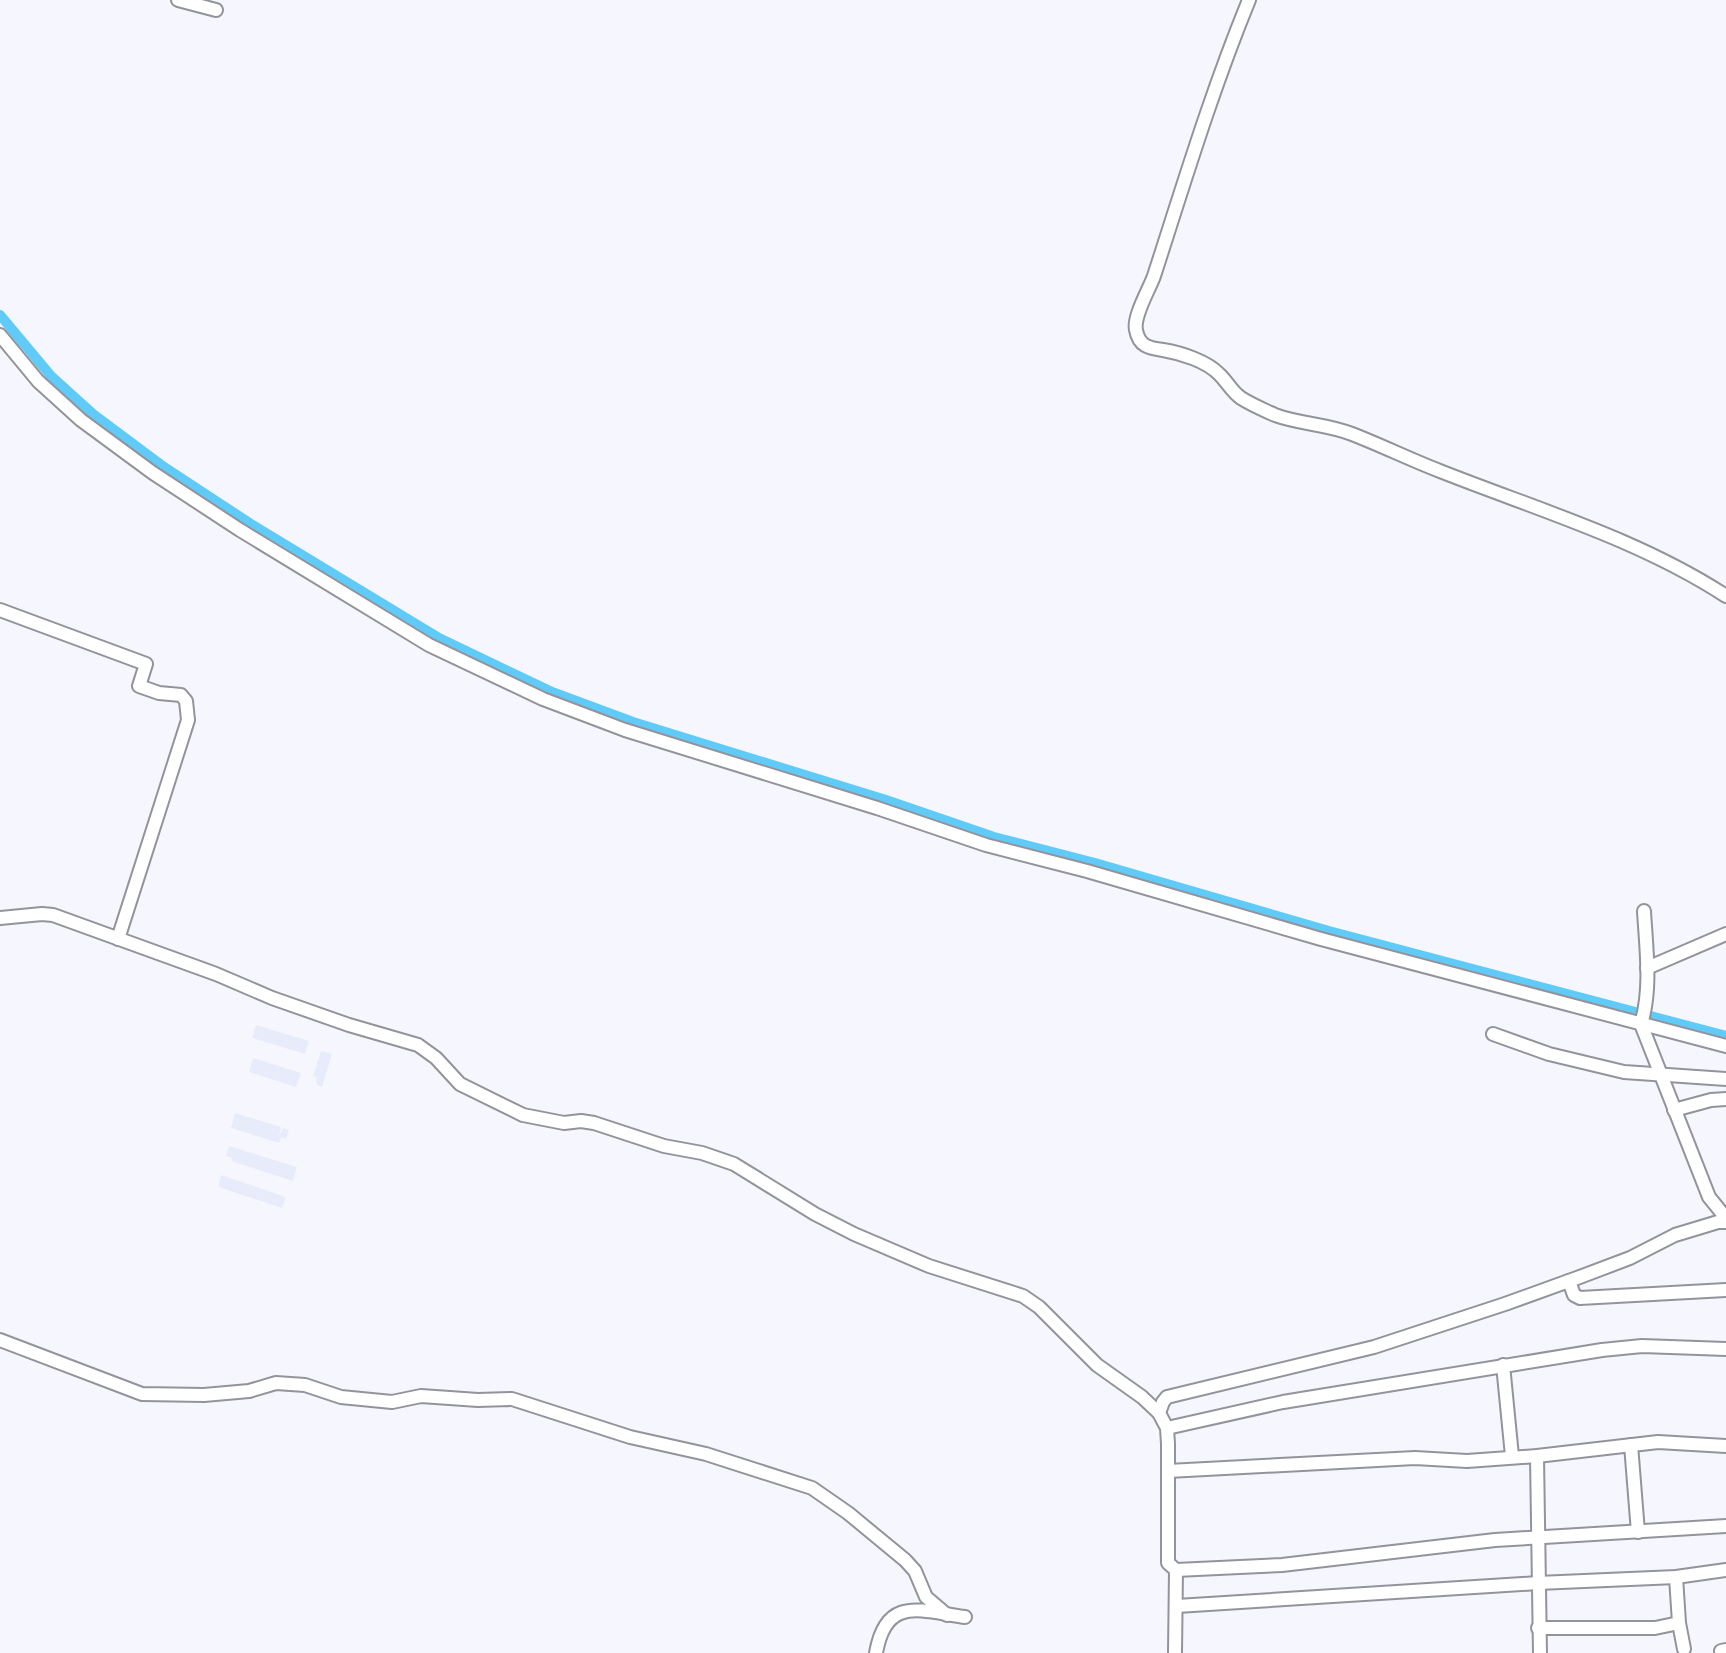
<svg xmlns="http://www.w3.org/2000/svg" width="1726" height="1653" font-family="'Roboto Condensed',sans-serif">
<style>
.built{fill:#e8ebf9}
.lines{fill:none;stroke-linecap:round;stroke-linejoin:round}
.canal{stroke:#60cbf8;stroke-width:10}
.minor-casing{stroke:#93949b;stroke-width:16}
.minor{stroke:#fff;stroke-width:12}
</style>
<rect width="100%" height="100%" fill="#f6f7fe"/>
<g class="built">
<polygon points="256,1025 309,1041 305,1054 252,1038"/>
<polygon points="321,1051 332,1054 322,1087 317,1085 316,1077 313,1076"/>
<polygon points="253,1058 301,1073 296,1087 249,1072"/>
<polygon points="235,1113 281,1127 279,1137 283,1128 289,1130 286,1139 281,1137 279,1143 231,1128"/>
<polygon points="229,1146 297,1167 293,1181 231,1161 232,1158 226,1156"/>
<polygon points="221,1175 286,1197 282,1208 218,1187"/>
</g>
<g class="lines">
<polyline class="canal" points="0,315 51,376 93,414 164,467 251,524 439,638 552,692 633,722 886,800 994,837 1095,863 1329,931 1726,1036"/>
<defs>
<g id="minor">
<polyline points="178,0 216,10"/>
<path d="M 1249,0 C 1212,90 1184,183 1154,276 C 1149,290 1133,316 1136,330 C 1139,346 1148,348 1163,350 C 1181,353 1207,361 1220,375 C 1228,383 1232,392 1241,398 C 1252,405 1264,410 1275,415 C 1299,424 1327,424 1352,434 C 1383,446 1413,461 1445,473 C 1539,510 1640,540 1726,596"/>
<polyline points="0,335 38,381 81,420 153,473 240,530 429,645 543,699 625,730 877,808 986,845 1087,871 1321,939 1726,1046"/>
<polyline points="0,610 146,664 139,686 159,693 181,695 186,701 188,720 118,939"/>
<path d="M 1644,911 C 1646,947 1652,989 1641,1024 L 1709,1197 L 1726,1218"/>
<polyline points="0,918 42,914 53,915 216,974 272,998 349,1025 418,1045 436,1058 460,1084 523,1115 564,1123 581,1121 594,1123 664,1146 702,1153 734,1164 815,1214 854,1234 929,1266 1023,1296 1039,1307 1097,1365 1142,1397 1159,1413"/>
<polyline points="1647,968 1726,934"/>
<polyline points="1493,1034 1549,1054 1624,1072 1726,1079"/>
<polyline points="1674,1110 1711,1100 1726,1099"/>
<polyline points="1569,1281 1574,1295 1580,1298 1726,1290"/>
<polyline points="0,1340 142,1394 204,1395 249,1391 276,1383 305,1385 341,1397 392,1402 421,1396 478,1400 512,1399 630,1437 706,1454 812,1488 848,1513 905,1560 915,1571 926,1597 947,1615"/>
<polyline points="1503,1365 1512,1456"/>
<polyline points="1167,1428 1283,1402 1602,1350 1642,1346 1726,1349"/>
<polyline points="1631,1445 1638,1532"/>
<polyline points="1537,1456 1540,1653"/>
<polyline points="1168,1471 1415,1458 1467,1461 1537,1456 1658,1442 1726,1446"/>
<polyline points="1176,1570 1282,1565 1495,1540 1726,1526"/>
<polyline points="1676,1577 1679,1623 1684,1649"/>
<polyline points="1177,1606 1538,1583 1676,1577 1726,1570"/>
<polyline points="1538,1628 1655,1628 1679,1623"/>
<polyline points="1721,1651 1726,1650"/>
<path d="M 876,1653 C 886,1595 921,1611 965,1617"/>
<polyline points="1175,1653 1176,1570 1168,1563 1168,1444 1167,1428 1159,1413 1163,1402 1167,1397 1374,1347 1505,1304 1577,1278 1630,1258 1675,1235 1718,1222 1726,1222"/>
</g>
</defs>
<use href="#minor" class="minor-casing"/>
<use href="#minor" class="minor"/>
</g>
</svg>
